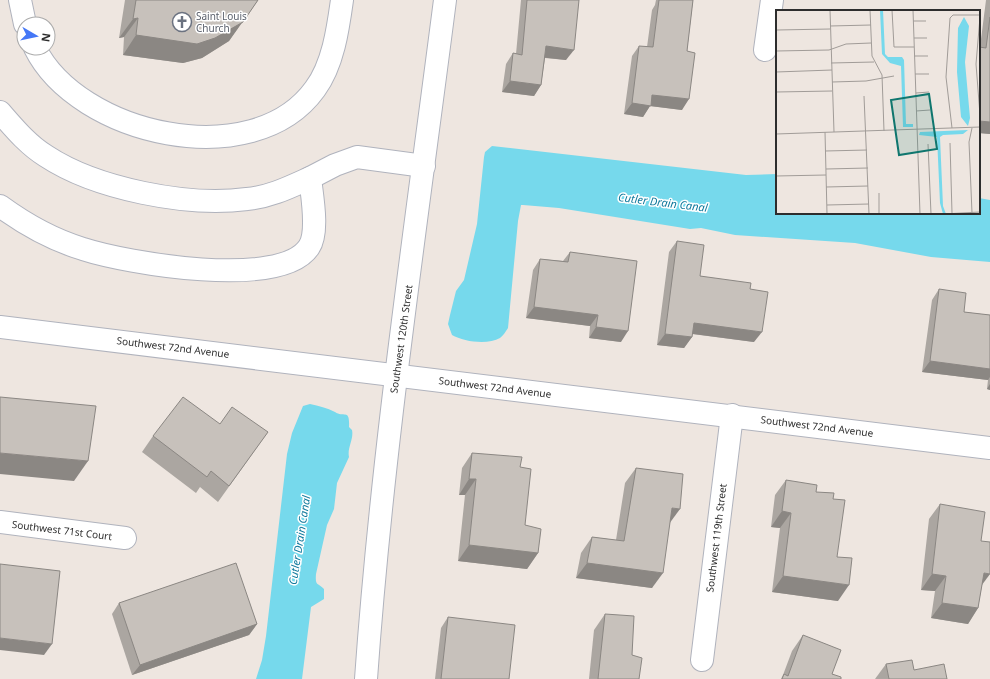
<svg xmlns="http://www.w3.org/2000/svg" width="990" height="679" font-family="'Noto Sans',sans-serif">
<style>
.water{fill:#76d9ec}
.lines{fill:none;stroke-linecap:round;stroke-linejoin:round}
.minor-casing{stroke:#b0b3bd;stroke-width:24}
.minor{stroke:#fff;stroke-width:22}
.wall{fill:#aba6a1}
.shaded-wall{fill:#8b8783}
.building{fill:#c7c1bb;stroke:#8b8783}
.labels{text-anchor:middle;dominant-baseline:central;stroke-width:3;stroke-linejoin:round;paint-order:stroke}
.worship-label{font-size:10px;fill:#5b616d;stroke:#fff;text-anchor:start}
.street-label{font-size:10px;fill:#2d2d2d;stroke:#fff}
.water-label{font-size:11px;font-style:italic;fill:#117a9d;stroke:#fff}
.inset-road{fill:none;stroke:#a19c98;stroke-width:1}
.view{fill:#0f766e;fill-opacity:0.15;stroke:#0f766e;stroke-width:2}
.inset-edge{fill:none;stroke:#2d2d2d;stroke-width:2}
</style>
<rect width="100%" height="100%" fill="#eee6e0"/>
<g class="water">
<path d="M 492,146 L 746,175 L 777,174 L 777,213 L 979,213 L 979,198 L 990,200 L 990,262 L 931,257 L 855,243 L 735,235 L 701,228 L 690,229 L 559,208 L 523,205 L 521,205 L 518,221 L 508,328 C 506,331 503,336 500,338 C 488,345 464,342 452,335 L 448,324 L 450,315 L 456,291 L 464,280 L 477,224 L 484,157 L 485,152 Z"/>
<path d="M 310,404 C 319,406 327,408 335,412 C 344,418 350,408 349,427 L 352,430 C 354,439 347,448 349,457 L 337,483 L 334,509 L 327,525 L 316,574 C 315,587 318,582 324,589 L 324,599 L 311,607 L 302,679 L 256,679 L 262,660 L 266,636 L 287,454 L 292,433 L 303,406 Z"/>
</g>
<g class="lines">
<defs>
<g id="minor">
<polyline points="20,0 25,24"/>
<path d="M 35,48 C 78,135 253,175 315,89 C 333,65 338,29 342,0"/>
<polyline points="765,50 772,0"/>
<path d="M 0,112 C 14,128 28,145 46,156 C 96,189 188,207 247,199 C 270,197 290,187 310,178"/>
<path d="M 0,206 C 26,225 53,240 83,249 C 126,263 281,290 309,247 C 319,232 312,196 310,178 L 335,165 L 357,157 L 424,166"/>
<polyline points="0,327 990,448"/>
<polyline points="0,522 125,538"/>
<polyline points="702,660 732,415"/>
<path d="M 366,679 C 382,452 416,226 445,0"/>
</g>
</defs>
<use href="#minor" class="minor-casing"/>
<use href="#minor" class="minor"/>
</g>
<g class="wall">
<polygon points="125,0 258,0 229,41 202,58 183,63 123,55 124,37 119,38"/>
<polygon points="521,0 579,0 566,60 545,58 541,85 534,96 502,92 506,64 513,53 516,54"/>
<polygon points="656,0 693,0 687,51 682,110 650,106 643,117 624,114 632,56 639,46 647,47 652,10 655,5"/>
<polygon points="986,0 990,0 990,134 979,133 980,47"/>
<polygon points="677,241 700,276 750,289 754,342 692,334 692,337 684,348 657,345 669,252"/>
<polygon points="570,252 621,342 589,338 590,326 526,318 533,270 540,259 563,261"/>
<polygon points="939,289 964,312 990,315 990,390 987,389 988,380 922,372 932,300"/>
<polygon points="220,424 268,432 218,502 200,487 196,493 142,452 153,436"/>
<polygon points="472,453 520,467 525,525 538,553 527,569 458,561 465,495 459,495 462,468"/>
<polygon points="636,468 670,522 652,588 576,578 581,553 592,537 616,540 625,483"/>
<polygon points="786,480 816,492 833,499 837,557 838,601 772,592 780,528 771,527 775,495"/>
<polygon points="940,504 981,541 982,585 978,608 968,624 931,618 935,591 921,590 929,519"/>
<polygon points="119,603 257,624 249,635 132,675 112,614"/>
<polygon points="605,614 632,655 639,679 589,679 594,630"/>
<polygon points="448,617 509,679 435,679 441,628"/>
<polygon points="803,635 832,674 841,679 781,679 783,675 792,651"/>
<polygon points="886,664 914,670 947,679 875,679"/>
</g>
<g class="shaded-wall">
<polygon points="258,0 229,41 202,58 183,63 123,55 136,35"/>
<polygon points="138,18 124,37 119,38 133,19"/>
<polygon points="546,46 574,50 566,60 539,57"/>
<polygon points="510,81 541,85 534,96 502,92"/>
<polygon points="652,95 689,99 682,110 650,106 643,117 624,114 632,103"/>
<polygon points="979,121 990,122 990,134 979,133"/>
<polygon points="534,307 598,315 590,326 526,318"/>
<polygon points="694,323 762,332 754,342 686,333"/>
<polygon points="596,327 628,331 621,342 589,338"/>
<polygon points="665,334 692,337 684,348 657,345"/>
<polygon points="930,361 990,369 990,377 988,380 922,372"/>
<polygon points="990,384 990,390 987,389"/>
<polygon points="0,453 88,461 74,481 0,474"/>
<polygon points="469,479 476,479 465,495 459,495"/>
<polygon points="672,508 680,509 669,524"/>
<polygon points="782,511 791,513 780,528 771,527"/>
<polygon points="469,545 538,553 527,569 458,561"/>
<polygon points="587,563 663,573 652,588 576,578"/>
<polygon points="984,573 990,574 979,589"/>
<polygon points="932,574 946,576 935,591 921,590"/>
<polygon points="783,576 849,585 838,601 772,592"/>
<polygon points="942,603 978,608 968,624 931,618"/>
<polygon points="257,624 249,635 132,675 140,665"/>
<polygon points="0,638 52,644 44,655 0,650"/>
</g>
<g class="building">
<polygon points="136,0 258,0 243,22 215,38 197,44 136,35 138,18 133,19"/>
<polygon points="527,0 579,0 574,50 546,46 541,85 510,81 513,53 522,55"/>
<polygon points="659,0 693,0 687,51 695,53 689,99 652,95 651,106 632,103 639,46 653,47"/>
<polygon points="990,17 990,122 979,121 979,47 986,48"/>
<polygon points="677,241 704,245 700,276 751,283 750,289 768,292 762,332 694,323 692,337 665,334"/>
<polygon points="570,252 637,261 628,331 596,327 598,315 534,307 540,259 568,262"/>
<polygon points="939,289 966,293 964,312 990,315 990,369 930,361"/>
<polygon points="0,397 96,406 88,461 0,453"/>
<polygon points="183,397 220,424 232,407 268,432 229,486 211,471 207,477 153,436"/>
<polygon points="472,453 522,457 520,467 531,469 525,525 541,529 538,553 469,545 476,479 469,479"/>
<polygon points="636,468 683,474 680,509 672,508 663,573 587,563 592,537 624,541"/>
<polygon points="786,480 817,485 816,492 834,493 833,499 845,500 837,557 852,558 849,585 783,576 791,513 782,511"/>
<polygon points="940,504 985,512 981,541 990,542 990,574 984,573 978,608 942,603 946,576 932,574"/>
<polygon points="236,563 257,624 140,665 119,603"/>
<polygon points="0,564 60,571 52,644 0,638"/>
<polygon points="605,614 634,616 632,655 642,658 639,679 598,679"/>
<polygon points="448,617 515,625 509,679 441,679"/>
<polygon points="803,635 841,650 832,674 841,677 841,679 782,679 784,674 788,676"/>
<polygon points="912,660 914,670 944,664 947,679 889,679 886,664"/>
</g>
<defs>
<symbol id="church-ring" viewBox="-11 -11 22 22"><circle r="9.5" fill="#fff" stroke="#6b7280" stroke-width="1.5"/><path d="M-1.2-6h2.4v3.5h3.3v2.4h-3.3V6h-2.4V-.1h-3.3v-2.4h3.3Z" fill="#6b7280"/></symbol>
</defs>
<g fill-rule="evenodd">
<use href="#church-ring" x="171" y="11" width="22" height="22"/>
</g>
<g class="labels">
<g class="worship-label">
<text x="196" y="16">Saint Louis<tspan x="196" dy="12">Church</tspan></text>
</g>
<g class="street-label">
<text transform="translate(401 339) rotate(-82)">Southwest 120th Street</text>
<text transform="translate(173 347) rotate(7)">Southwest 72nd Avenue</text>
<text transform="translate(495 387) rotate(7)">Southwest 72nd Avenue</text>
<text transform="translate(817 426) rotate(7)">Southwest 72nd Avenue</text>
<text transform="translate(62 530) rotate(7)">Southwest 71st Court</text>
<text transform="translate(716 538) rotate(-83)">Southwest 119th Street</text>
</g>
<g class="water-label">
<text transform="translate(663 202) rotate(7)">Cutler Drain Canal</text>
<text transform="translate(299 540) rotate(-81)">Cutler Drain Canal</text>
</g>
</g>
<g transform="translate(776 10)">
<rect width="204" height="204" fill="#eee6e0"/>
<path d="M 104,0 L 107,0 L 109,44 L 112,47 L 126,47 L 128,50 L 130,114 L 137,114 L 137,117 L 127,117 L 125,56 L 114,53 L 106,44 ZM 188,7 L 193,16 L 189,52 L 194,108 L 192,116 L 185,107 L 181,62 L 182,18 ZM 192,120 L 187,124 L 167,125 L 164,127 L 167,196 L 170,204 L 167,204 L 164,193 L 161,127 L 143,125 L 144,122 Z" fill="#76d9ec"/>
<path class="inset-road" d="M 54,0 L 58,122M 94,0 L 96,46 L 106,65 L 108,121M 116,0 L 118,37 L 138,37M 137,0 L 144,204M 204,7 L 200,54 L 204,105M 137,11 L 150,11M 54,16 L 95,15M 1,20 L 54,19M 138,28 L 151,28M 0,41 L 53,40 L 70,34 L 95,33M 138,46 L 152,46M 55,53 L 98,52M 0,62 L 56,60M 139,64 L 153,64M 56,72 L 90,71 L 118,66M 0,82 L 56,81M 140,83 L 153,82M 88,86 L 93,204M 140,101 L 154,100M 176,118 L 170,67 L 174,8 L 177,5 L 204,5M 49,122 L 51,204M 0,124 L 204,117M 174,133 L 176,203M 152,134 L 155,204M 49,141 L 91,140M 50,159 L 92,158M 0,166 L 50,165M 50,177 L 92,176M 103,183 L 103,204M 51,195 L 93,194M 196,203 L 193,132 L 196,118M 167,204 L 204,202"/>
<path class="view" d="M 153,84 L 161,139 L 123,145 L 115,90 Z"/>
<rect width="204" height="204" class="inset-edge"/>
</g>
<g transform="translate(36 36) rotate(99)"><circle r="19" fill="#ffffff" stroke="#ababab"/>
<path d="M0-3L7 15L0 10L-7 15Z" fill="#4577f6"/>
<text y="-6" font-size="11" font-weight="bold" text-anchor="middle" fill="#2d2d2d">N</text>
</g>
</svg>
